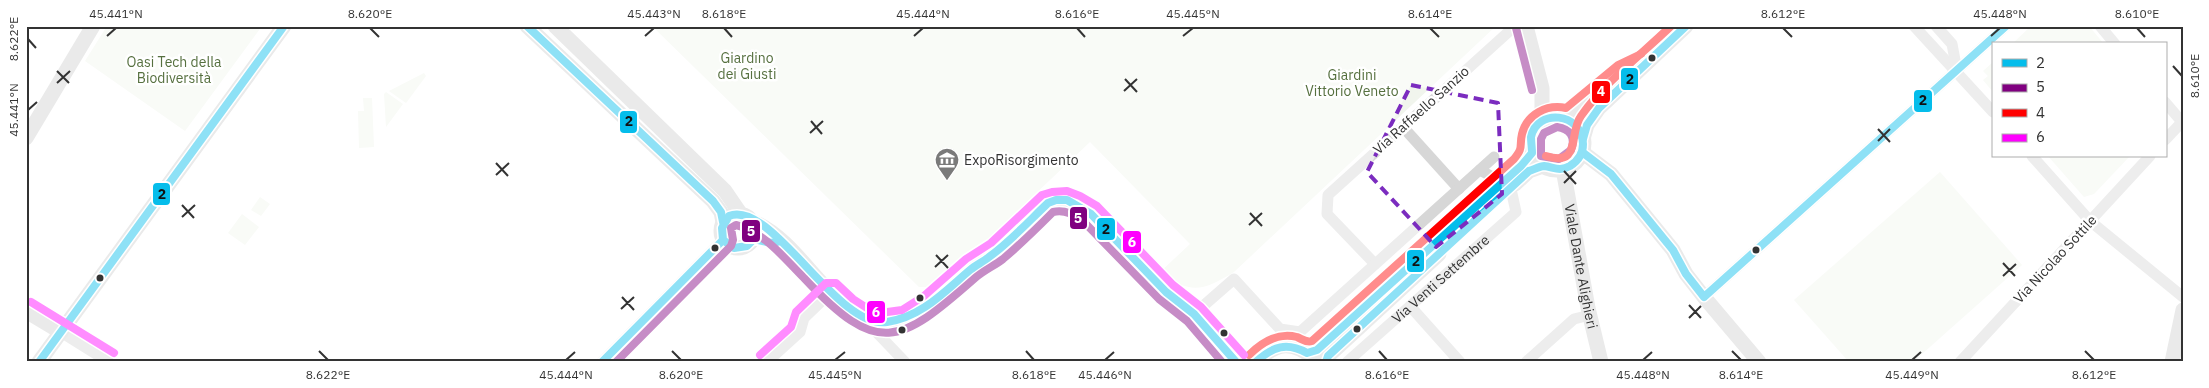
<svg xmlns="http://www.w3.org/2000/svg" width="2209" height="388" font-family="'IBM Plex Sans',sans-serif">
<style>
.green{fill:#f1f5ed}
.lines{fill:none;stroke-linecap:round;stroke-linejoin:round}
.street{stroke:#d7d7d7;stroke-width:11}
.secondary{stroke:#d0d0d0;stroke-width:15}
.bus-1-casing{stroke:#fff;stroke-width:11}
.bus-2-casing{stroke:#fff;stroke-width:11}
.bus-3-casing{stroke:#fff;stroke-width:11}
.bus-4-casing{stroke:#fff;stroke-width:11}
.bus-1{stroke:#05bdeb;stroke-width:8}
.bus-2{stroke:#800080;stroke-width:8}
.bus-3{stroke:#f00;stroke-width:8}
.bus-4{stroke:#f0f;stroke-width:8}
.marked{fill:none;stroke:#7b2cbf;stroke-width:4;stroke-dasharray:10 6;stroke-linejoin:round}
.ticks{fill:none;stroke:#333;stroke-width:2}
.bus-dot{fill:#333;stroke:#fff;stroke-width:2}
.labels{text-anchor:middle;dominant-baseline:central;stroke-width:5;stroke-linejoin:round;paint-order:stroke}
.park-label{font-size:14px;fill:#56703f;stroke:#fff}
.street-label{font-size:14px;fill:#333;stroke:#fff}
.poi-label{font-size:14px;fill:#333;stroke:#fff;text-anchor:start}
.line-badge{stroke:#fff;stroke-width:2}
.badge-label{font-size:14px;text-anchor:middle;font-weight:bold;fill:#fff}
.pale-badge-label{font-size:14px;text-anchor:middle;font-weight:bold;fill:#111}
.neatline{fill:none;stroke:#333;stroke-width:2}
.ticks-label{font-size:12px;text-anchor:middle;fill:#333}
</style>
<rect width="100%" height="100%" fill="#fff"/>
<g class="green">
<polygon points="107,26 262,26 185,131 85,61"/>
<path d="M 652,26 L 1496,26 L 1234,272 C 1201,292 1193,293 1158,274 L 1190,244 L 1090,142 L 937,287 L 919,287 Z"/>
<polygon points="2031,26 2089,26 2104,44 2012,44"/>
<polygon points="1993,62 1993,92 1983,80 1988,76 1983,71"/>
<polygon points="424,73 426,76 406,103 389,91"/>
<polygon points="386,92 403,104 386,127 384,94"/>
<polygon points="363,98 372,98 374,147 359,148 358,111 364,111"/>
<polygon points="2048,156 2130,156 2094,194 2084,197"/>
<polygon points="1940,172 2022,265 1913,362 1849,362 1794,300"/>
<polygon points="260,197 270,204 261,216 251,210"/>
<polygon points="242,214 259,227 245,245 228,233"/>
</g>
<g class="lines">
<g class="street">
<polyline points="1914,26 1993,112"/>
<polyline points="1936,26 1952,44 1957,71"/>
<polyline points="2100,26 2115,44"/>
<polyline points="2165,102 2182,122"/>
<polyline points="1403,127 1459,189"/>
<polyline points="2165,140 2183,121"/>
<polyline points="2032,156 2090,221 2183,297"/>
<polyline points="1480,170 1503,183"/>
<polyline points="1375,264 1327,214 1328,195 1515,26"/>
<polyline points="1704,297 2006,26"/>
<polyline points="1410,306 1460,362"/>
<polyline points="1194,314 1234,279 1280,329 1300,332 1494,157"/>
<polyline points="861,316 905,362"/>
<polyline points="61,332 109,362"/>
<polyline points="602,362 723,240"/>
<polyline points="767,362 800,332 804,318 831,292"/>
<path id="s1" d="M 1347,362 L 1516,212 L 1511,189"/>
<polyline points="1526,362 1574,319 1590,315"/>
<polyline points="1960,362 2150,156"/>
</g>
<g class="secondary">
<polyline points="527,26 713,201 721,212 723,222"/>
<polyline points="555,26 725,191 740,213"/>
<polyline points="1526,26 1542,88 1542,121"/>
<circle cx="1557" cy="143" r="27"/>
<polyline points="1569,119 1603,92"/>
<polyline points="26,138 93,26"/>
<polyline points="1583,139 1587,125 1599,108 1686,26"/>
<polyline points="1582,152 1611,174 1673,250 1686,274 1704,297 1759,362"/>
<path id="s2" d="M 1563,169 L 1588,308 L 1601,362"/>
<polyline points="1515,184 1529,171 1543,166"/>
<circle cx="738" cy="231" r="17"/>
<path d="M 754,222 C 790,238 811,277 840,301 C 895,347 928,306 970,270 C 976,264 983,262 989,257 C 1010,242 1029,221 1048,203 L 1056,200 L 1067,200 L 1091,214 L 1166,292 L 1194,314 L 1236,362"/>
<polyline points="26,311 61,332"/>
<polyline points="1307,353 1317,350 1521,166 1532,153"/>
<polyline points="39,362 284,26"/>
<path d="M 1256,362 C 1277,342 1292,340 1315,359"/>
<polyline points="1326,362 1328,356 1439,254"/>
<polyline points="2172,362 2183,310"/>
</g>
<defs>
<g id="bus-1">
<polyline points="527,26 713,201 721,212 723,222"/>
<polyline points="1583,139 1587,125 1599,108 1686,26"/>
<polyline points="1582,152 1611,174 1673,250 1686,274 1704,297 2006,26"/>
<path d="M 781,241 L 771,243 L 754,239 L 747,246 L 734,248 L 723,240 L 722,228 L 729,216 C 772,199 837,330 887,322 C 922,317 945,291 970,270 C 976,265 983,262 989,257 C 1010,242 1029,221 1048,203 L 1056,200 L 1067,200 L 1091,214 L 1166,292 L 1194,314 L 1236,362"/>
<polyline points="39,362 284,26"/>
<polyline points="602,362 723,240"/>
<path d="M 1256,362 C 1273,346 1287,342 1307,353 L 1317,350 L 1521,166 L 1532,153 C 1532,148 1531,142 1531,137 C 1537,108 1582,112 1583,144 C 1583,153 1578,161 1570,166 C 1559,172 1554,167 1544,166 C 1540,166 1533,170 1529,171 L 1328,356 L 1326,362"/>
</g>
<g id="bus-2">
<polyline points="1516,28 1532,90"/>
<path d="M 1557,127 C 1570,129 1576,137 1571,150 L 1559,159 L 1541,156 L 1541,139 L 1544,133 Z"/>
<path d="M 616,362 L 731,246 L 733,240 L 731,228 L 736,225 C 763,231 785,259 804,278 C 878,357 899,345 975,278 C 984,270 994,266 1003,259 C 1021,244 1037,228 1053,212 C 1065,209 1075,215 1084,222 L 1159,299 L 1187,321 L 1222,362"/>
</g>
<g id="bus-3">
<path d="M 1546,156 C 1582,167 1568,134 1581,116 C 1605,82 1641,55 1671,26"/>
<path d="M 1249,355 C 1262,342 1278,332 1297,337 C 1302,339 1306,343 1312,341 L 1514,159 C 1524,147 1519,147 1522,134 C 1527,114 1547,104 1566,108 L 1618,65 L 1641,54"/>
</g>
<g id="bus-4">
<polyline points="31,302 114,353"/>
<polyline points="760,355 791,327 796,312 826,283 836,283 853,299 870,310 880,313 902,310 924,296 966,259 991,243 1042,195 1052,192 1067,191 1080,196 1097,206 1173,285 1201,307 1244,355"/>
</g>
</defs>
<use href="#bus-1" class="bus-1-casing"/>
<use href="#bus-2" class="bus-2-casing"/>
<use href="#bus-3" class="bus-3-casing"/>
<use href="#bus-4" class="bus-4-casing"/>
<use href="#bus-1" class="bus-1"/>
<use href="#bus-2" class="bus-2"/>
<use href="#bus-3" class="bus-3"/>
<use href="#bus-4" class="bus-4"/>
</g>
<path d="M0 0H2209V388H0ZM 1411,85 L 1498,103 L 1502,194 L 1436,247 L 1367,172 Z" fill="#fff" fill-opacity=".55" fill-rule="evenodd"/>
<path class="marked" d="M 1411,85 L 1498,103 L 1502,194 L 1436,247 L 1367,172 Z"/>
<path class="ticks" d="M 370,28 L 379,37M 724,28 L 732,37M 1077,28 L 1085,37M 1430,28 L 1439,37M 1783,28 L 1792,37M 2137,28 L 2145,37M 107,36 L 116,28M 645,36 L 654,28M 914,36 L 923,28M 1183,36 L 1193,28M 1991,36 L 2000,28M 28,39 L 36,48M 2173,66 L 2182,76M 57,71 L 69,83M 1125,79 L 1137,92M 57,83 L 70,71M 1124,91 L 1137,79M 28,110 L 37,102M 811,121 L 822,134M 1878,129 L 1890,142M 810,133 L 823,121M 1878,141 L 1890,129M 496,163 L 508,176M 1564,171 L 1576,184M 496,175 L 509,163M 1564,183 L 1576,171M 182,205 L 194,218M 1250,213 L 1262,226M 182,217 L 195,205M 1249,225 L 1262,213M 936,255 L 948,268M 2003,263 L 2015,276M 935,267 L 948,255M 2003,276 L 2016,264M 622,297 L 634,310M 1689,305 L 1701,318M 621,309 L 634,297M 1689,318 L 1701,306M 319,351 L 328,360M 672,351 L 681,360M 1026,351 L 1034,360M 1379,351 L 1387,360M 1732,351 L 1741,360M 2085,351 L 2094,360M 566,360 L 575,352M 835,360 L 845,352M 1105,360 L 1114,352M 1643,360 L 1652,352M 1912,360 L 1921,352"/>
<defs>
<symbol id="museum-pin" viewBox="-11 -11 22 30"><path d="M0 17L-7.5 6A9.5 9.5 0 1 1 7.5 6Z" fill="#7a7a7a" stroke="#fff"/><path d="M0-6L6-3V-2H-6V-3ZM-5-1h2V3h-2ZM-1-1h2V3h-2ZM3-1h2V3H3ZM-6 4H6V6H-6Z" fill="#fff"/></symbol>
</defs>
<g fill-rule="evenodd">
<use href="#museum-pin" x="933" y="146" width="28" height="38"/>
</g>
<g class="bus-dot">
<circle cx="1652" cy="58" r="4.5"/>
<circle cx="715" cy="248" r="4.5"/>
<circle cx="1756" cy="250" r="4.5"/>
<circle cx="100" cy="278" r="4.5"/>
<circle cx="920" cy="298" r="4.5"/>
<circle cx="1357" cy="329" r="4.5"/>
<circle cx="902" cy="330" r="4.5"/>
<circle cx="1224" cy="333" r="4.5"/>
</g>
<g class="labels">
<g class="park-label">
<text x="747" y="58">Giardino<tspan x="747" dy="16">dei Giusti</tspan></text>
<text x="174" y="62">Oasi Tech della<tspan x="174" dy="16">Biodiversità</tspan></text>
<text x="1352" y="75">Giardini<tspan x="1352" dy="16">Vittorio Veneto</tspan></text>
</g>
<g class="street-label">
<text transform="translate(1421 110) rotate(-42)">Via Raffaello Sanzio</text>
<text transform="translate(2055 259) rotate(-47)">Via Nicolao Sottile</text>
<text stroke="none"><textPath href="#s2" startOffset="99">Viale Dante Alighieri</textPath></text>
<text stroke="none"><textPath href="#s1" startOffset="125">Via Venti Settembre</textPath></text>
</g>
<g class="poi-label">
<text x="964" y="160">ExpoRisorgimento</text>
</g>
</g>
<g class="line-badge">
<rect x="1620" y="67" width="19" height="24" rx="5" fill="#05bdeb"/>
<rect x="1591" y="80" width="20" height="24" rx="5" fill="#f00"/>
<rect x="1913" y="89" width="20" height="24" rx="5" fill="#05bdeb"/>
<rect x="619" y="110" width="19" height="24" rx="5" fill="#05bdeb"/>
<rect x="152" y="182" width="19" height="24" rx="5" fill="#05bdeb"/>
<rect x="1069" y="206" width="19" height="24" rx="5" fill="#800080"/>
<rect x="1096" y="217" width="20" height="24" rx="5" fill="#05bdeb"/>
<rect x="741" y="219" width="20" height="24" rx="5" fill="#800080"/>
<rect x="1122" y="230" width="20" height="24" rx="5" fill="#f0f"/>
<rect x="1406" y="249" width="19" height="24" rx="5" fill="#05bdeb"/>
<rect x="866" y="300" width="20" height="24" rx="5" fill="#f0f"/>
</g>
<g class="badge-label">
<text x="1601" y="96">4</text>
<text x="1078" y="223">5</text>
<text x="751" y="236">5</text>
<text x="1132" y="247">6</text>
<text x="876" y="317">6</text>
</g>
<g class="pale-badge-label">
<text x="1630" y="84">2</text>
<text x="1923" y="105">2</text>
<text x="629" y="126">2</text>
<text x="162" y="199">2</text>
<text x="1106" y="234">2</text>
<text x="1416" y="266">2</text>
</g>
<rect width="2209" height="388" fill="none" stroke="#ffffff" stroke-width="55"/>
<rect x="1992" y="42" width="175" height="115" fill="#ffffff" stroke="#adadad"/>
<rect x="2002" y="59" width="25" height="8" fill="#05bdeb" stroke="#adadad"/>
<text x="2036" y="68" font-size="15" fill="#333333">2</text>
<rect x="2002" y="84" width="25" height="8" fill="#800080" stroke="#adadad"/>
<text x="2036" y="92" font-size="15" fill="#333333">5</text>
<rect x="2002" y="109" width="25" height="8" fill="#ff0000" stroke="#adadad"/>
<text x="2036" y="118" font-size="15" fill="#333333">4</text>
<rect x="2002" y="134" width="25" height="8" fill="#ff00ff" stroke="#adadad"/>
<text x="2036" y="142" font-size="15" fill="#333333">6</text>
<rect x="28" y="28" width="2154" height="332" class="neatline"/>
<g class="ticks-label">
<text x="116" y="18">45.441°N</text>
<text x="370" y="18">8.620°E</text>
<text x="654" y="18">45.443°N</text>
<text x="724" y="18">8.618°E</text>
<text x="923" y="18">45.444°N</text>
<text x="1077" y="18">8.616°E</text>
<text x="1193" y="18">45.445°N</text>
<text x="1430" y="18">8.614°E</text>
<text x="1783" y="18">8.612°E</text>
<text x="2000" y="18">45.448°N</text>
<text x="2137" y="18">8.610°E</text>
<text transform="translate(14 39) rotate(-90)" y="4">8.622°E</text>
<text transform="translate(2195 76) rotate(-90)" y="4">8.610°E</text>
<text transform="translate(14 110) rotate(-90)" y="4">45.441°N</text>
<text x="328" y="379">8.622°E</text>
<text x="566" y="379">45.444°N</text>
<text x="681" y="379">8.620°E</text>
<text x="835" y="379">45.445°N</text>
<text x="1034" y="379">8.618°E</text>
<text x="1105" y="379">45.446°N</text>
<text x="1387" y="379">8.616°E</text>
<text x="1643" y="379">45.448°N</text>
<text x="1741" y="379">8.614°E</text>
<text x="1912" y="379">45.449°N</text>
<text x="2094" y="379">8.612°E</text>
</g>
</svg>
